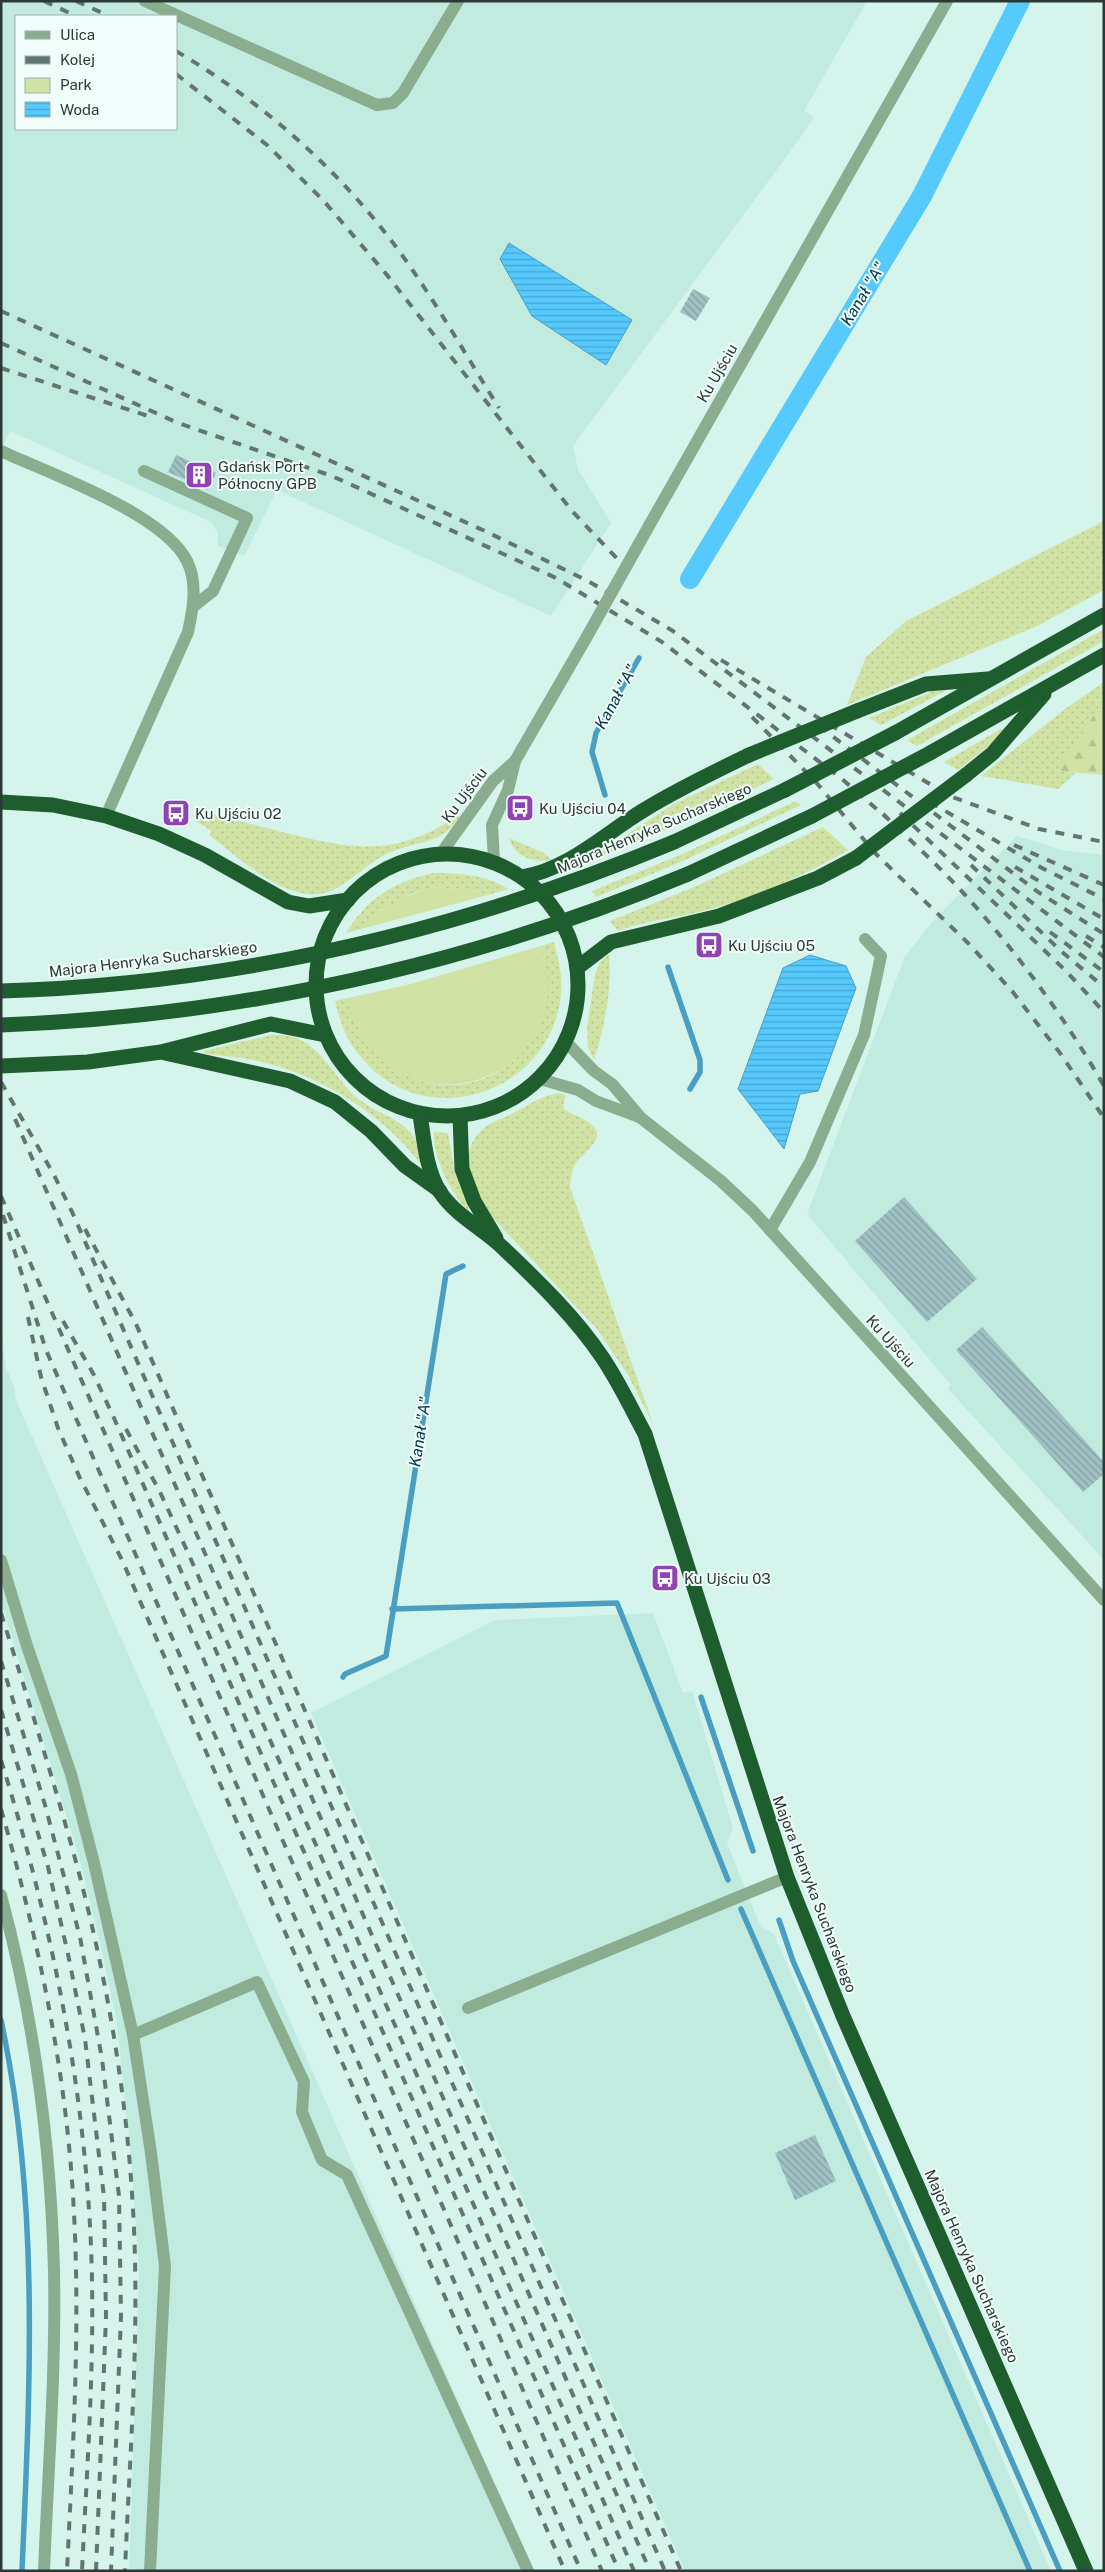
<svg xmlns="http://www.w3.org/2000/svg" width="1105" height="2572" font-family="'Public Sans',sans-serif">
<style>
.built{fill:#c2ebe0;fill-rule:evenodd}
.grass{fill:url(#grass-dots)}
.forest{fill:url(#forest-firs)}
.green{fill:#d0e3a4}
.water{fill:url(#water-rules);stroke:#499ec1}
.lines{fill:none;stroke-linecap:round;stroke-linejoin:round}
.stream{stroke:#499ec1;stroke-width:5.5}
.canal{stroke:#56c9fd;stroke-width:20}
.building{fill:url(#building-back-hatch)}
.minor{stroke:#8aad8f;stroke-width:12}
.highway{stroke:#1e5e2e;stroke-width:15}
.rail{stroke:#637570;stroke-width:4;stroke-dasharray:9 9;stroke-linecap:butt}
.minor-bridge{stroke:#8aad8f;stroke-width:12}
.highway-bridge{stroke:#1e5e2e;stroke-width:15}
.labels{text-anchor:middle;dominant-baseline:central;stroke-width:4;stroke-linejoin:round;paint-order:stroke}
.street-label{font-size:15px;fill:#2c3835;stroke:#f0fdfa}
.poi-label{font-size:15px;fill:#2c3835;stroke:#f0fdfa;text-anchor:start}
.water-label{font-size:16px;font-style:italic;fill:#003348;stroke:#f0fdfa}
</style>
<defs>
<pattern id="grass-dots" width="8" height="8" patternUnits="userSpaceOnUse" patternTransform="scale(1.25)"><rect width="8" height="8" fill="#d0e3a4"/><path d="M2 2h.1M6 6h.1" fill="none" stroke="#b3c48e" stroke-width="1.8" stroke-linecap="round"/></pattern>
<pattern id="forest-firs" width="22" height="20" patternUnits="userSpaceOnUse" patternTransform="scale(1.25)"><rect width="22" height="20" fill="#d0e3a4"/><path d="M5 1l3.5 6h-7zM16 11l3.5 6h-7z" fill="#b3c48e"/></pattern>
<pattern id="water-rules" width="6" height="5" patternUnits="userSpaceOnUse" patternTransform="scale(1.25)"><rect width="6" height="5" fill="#56c9fd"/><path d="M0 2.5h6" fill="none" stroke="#47a4ce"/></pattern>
<pattern id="building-back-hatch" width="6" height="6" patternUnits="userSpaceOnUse" patternTransform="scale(1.25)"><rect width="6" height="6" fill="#a0c1c4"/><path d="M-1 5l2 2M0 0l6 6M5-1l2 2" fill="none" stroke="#839ea0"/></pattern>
</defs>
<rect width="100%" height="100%" fill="#d5f5ec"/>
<g class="built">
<path d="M 1,1 L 867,1 L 804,111 L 814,117 L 798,141 L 573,446 L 578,469 L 611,523 L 551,616 L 277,490 L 244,556 L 218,546 L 218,533 L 211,522 L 10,431 L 1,450 ZM 16,16 L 176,16 L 176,129 L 16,129 Z"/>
<polygon points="1017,836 1062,850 1104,855 1104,1560 948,1389 951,1385 807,1214 905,956 933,921"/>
<polygon points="1,1333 6,1367 14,1387 16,1400 533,2571 129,2571 139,2272 131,2155 116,2018 102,1952 80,1861 1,1602"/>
<polygon points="653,1613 683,1693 692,1691 733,1828 727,1843 761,1927 774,1934 1051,2571 685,2571 311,1713 495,1620"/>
</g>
<g class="grass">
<polygon points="1104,521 1104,590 1035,627 847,705 866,657 906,621"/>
<polygon points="1104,629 1104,641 917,746 907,740"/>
<polygon points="1104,682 1104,701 1057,771 1076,773 1058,789 981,776 1065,709"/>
<polygon points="943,687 947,690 881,725 869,718"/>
<polygon points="1001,729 1004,730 1005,733 958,770 944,762"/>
<polygon points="758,764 774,779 669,829 581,864 674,804"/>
<polygon points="796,801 801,805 683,861 596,897 592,891 680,855"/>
<path d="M 197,810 C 227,818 256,825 286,833 C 355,850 395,857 458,816 L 460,817 C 441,845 419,840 391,852 C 369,861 354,880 333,890 C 291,909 241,859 209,835 L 212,831 L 197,822 L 193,816 Z"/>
<path d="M 823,827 L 848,850 C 804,876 756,897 707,910 C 678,918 646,920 618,931 L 610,921 L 694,887 Z"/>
<path d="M 509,838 L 542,852 L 552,860 C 533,863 516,858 509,838 Z"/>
<path d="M 432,873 C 459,873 484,874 508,889 L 488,895 L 474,890 L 432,887 L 413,893 L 381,911 L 365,928 L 346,933 C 369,897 391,884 432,873 Z"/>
<path d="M 554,942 C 558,959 563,976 561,994 C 552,1094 423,1136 360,1056 C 346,1040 340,1022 335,1001 L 348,998 C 388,1143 579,1094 541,946 Z"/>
<path d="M 609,954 C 612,991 605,1025 594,1060 L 588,1048 L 587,1028 L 595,974 L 600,962 Z"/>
<path d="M 271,1035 C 283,1035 294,1035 304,1042 C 326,1055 338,1081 357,1098 C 374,1112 398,1117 412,1134 C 419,1144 421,1155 423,1167 C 385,1115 321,1075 258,1061 C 241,1057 223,1056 205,1054 L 203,1051 Z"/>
<path d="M 560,1093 L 566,1095 L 563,1106 L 565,1110 C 574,1115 586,1119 593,1126 C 607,1139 581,1154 575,1164 C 571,1172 571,1179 570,1187 L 653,1424 L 628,1375 L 597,1329 L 492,1217 C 475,1191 454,1152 484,1128 C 493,1121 505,1118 515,1112 C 531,1104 542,1095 560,1093 Z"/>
<path d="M 434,1132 L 448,1133 L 455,1173 L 470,1212 C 453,1199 431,1154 434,1132 Z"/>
</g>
<polygon class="forest" points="1103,701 1104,775 1057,771"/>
<g class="green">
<path d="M 432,887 L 474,890 L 488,895 L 365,928 C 382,905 406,896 432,887 Z"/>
<path d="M 541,946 C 545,960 548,973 548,987 C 547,1079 431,1118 372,1050 C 359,1035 353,1017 348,998 L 407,985 Z"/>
</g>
<g class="water">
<polygon points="509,243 632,320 606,365 532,316 500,259"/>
<polygon points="810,955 846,966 856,988 818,1091 800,1094 784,1149 738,1089 783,968"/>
</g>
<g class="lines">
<g class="stream">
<polyline points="605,795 592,752 596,733 639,658"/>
<polyline points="668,967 700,1060 700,1072 690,1089"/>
<polyline points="392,1609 617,1603 728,1880"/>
<polyline points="343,1677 345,1674 386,1656 446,1274 463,1266"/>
<polyline points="701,1697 753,1851"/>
<polyline points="741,1909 1030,2571"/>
<polyline points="779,1920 793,1961 1060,2571"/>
<path d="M 1,2020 C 40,2201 30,2387 22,2571"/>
</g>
<polyline class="canal" points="690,579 922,196 1020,1"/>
</g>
<g class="building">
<polygon points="693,289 710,298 696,321 680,312"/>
<polygon points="176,455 216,473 208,490 168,472"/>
<polygon points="904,1197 977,1279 927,1322 855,1241"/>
<polygon points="982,1327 1104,1462 1104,1474 1083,1492 956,1350"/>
<polygon points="815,2135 836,2181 795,2200 775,2153"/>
</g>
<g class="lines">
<g class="minor">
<polyline points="145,1 377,105 393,103 403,93 458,1"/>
<path d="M 1,451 C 50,474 163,513 187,561 C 198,583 193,609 188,632 L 106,816"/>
<polyline points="144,471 247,518 213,591 194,606"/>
<polyline points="650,524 947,1"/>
<polyline points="442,852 493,781 515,761"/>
<polyline points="494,861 492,825 508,790 515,761 585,640"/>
<polyline points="567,1043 594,1071 612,1084 641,1118 721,1181 753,1211 1104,1600"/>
<polyline points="540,1079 578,1090 596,1101 639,1117"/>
<polyline points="770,1230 810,1162 864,1035 881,956 865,939"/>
<polyline points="1,1560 27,1646 71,1774 94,1863 133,2035 151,2153 165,2266 150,2571"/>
<path d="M 1,1895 C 34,2018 51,2145 54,2272 C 56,2371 48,2472 44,2571"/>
<polyline points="468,2008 787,1877"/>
<polyline points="133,2035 257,1982 304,2082 302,2112 322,2160 347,2175 528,2571"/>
</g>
<g class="highway">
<polyline points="857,711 926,684 988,679"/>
<polyline points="895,733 1104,615"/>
<polyline points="930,753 1104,655"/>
<polyline points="966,775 993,753 1044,694"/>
<polyline points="1,802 53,805 106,816 159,834 205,855 288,902 309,906 348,900"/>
<polyline points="674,842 785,790"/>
<circle cx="447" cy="985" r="131"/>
<polyline points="688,874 812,816"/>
<path d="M 522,877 C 569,869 604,834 644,810 C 678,789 714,772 749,755"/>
<polyline points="577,968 611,942 719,916 818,878 856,858"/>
<polyline points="165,1053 290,1081 335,1102 371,1131 405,1166 440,1191"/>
<polyline points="1,1066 88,1062 161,1052 271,1024 325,1035"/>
<path d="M 420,1115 C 424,1139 426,1170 440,1192 C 456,1216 482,1228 502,1247 C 538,1281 575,1317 602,1357 C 619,1382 631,1408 645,1434 L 787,1877 L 843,2016 L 1086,2571"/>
<polyline points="460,1117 462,1169 474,1201 496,1238"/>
</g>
<g class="rail">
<polyline points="44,1 76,16"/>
<polyline points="76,1 109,16"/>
<path d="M 176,51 C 264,103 342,172 402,255 C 437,304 467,357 499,408"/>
<polyline points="176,74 267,145 323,200 387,275 572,511 624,566"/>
<polyline points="1,311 487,532 588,581 673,631 1104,957"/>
<polyline points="1,343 178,423 332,476 556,578 662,642 842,779 887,818"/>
<polyline points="1,368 148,416"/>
<polyline points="721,660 950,796 1039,829 1104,842"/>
<polyline points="752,717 815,781 875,853 968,943 1012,991 1060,1053 1104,1118"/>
<polyline points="819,726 1038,892 1104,934"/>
<polyline points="930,802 1042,868 1104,899"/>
<polyline points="900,813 1065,970 1104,1012"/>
<path d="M 883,814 C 911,841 941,868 967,897 C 1019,955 1065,1018 1104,1086"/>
<polyline points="1014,845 1104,885"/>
<polyline points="971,865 1062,952 1104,987"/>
<polyline points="1015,867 1104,919"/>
<polyline points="1050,932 1104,972"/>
<polyline points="1086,936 1104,947"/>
<polyline points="1,1082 54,1175 73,1214 665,2571"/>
<polyline points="15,1119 650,2571"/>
<polyline points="1,1196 602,2571"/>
<polyline points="3,1215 46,1350 581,2571"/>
<polyline points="85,1229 136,1324 681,2571"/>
<polyline points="28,1317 41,1377 58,1428 79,1476 122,1560 565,2571"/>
<polyline points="63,1321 94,1375 114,1418 619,2571"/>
<polyline points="126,1429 160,1492 189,1555 634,2571"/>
<path d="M 1,1613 C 27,1696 53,1778 76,1862 C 105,1970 125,2083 132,2194 C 141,2319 130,2446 125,2571"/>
<polyline points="1,1661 45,1805 80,1937 102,2059 119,2196 121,2316 111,2571"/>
<polyline points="1,1710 48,1867 68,1954 85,2039 104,2197 106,2317 96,2571"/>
<path d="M 1,1760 C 45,1902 77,2047 88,2196 C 98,2321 88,2446 82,2571"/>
<path d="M 1,1809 C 37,1935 65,2064 73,2196 C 81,2321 73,2446 67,2571"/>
</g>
<polyline class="minor-bridge" points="585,640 650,524"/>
<g class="highway-bridge">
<polyline points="749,755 857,711"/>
<polyline points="785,790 895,733"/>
<polyline points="812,816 930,753"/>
<polyline points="856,858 966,775"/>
<path d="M 1,991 C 234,984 460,931 674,842"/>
<path d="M 1,1025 C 241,1016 467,966 688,874"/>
</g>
</g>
<defs>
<symbol id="building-square" viewBox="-11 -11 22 22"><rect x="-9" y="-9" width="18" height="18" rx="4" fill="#8f43b4" stroke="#f0fdfa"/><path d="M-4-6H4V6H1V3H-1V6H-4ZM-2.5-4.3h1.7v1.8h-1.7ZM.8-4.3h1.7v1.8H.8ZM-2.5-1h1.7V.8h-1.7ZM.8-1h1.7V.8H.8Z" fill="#fff"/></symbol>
<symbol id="bus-square" viewBox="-11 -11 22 22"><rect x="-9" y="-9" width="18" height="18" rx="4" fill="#8f43b4" stroke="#f0fdfa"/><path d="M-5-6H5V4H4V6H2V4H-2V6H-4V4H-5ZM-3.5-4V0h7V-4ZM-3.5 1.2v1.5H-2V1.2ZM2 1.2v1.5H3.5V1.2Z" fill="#fff"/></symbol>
</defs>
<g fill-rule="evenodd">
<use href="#building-square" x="183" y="459" width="32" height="32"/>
<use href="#bus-square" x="504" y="792" width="32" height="32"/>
<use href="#bus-square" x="160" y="797" width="32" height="32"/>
<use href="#bus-square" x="693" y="929" width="32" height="32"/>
<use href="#bus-square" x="649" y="1562" width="32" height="32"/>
</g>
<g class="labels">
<g class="street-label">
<text transform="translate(717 373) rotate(-60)">Ku Ujściu</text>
<text transform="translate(464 795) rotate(-53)">Ku Ujściu</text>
<text transform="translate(654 828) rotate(-23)">Majora Henryka Sucharskiego</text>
<text transform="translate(153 959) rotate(-7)">Majora Henryka Sucharskiego</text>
<text transform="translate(891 1341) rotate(48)">Ku Ujściu</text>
<text transform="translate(815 1894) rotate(69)">Majora Henryka Sucharskiego</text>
<text transform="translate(972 2266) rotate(66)">Majora Henryka Sucharskiego</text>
</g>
<g class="poi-label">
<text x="218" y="466">Gdańsk Port<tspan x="218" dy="17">Północny GPB</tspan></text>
<text x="539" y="808">Ku Ujściu 04</text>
<text x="195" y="813">Ku Ujściu 02</text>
<text x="728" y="945">Ku Ujściu 05</text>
<text x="684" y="1578">Ku Ujściu 03</text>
</g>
<g class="water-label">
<text transform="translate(863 294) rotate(-59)">Kanał "A"</text>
<text transform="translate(616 697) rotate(-61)">Kanał "A"</text>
<text transform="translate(420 1432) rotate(-81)">Kanał "A"</text>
</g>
</g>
<rect width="1105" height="2572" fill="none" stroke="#2c3835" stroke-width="5"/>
<rect x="15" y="15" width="162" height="115" fill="#f0fdfa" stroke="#a2aeab"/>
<rect x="25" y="31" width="25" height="8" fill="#8aad8f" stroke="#a2aeab"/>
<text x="60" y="40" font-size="15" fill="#2c3835">Ulica</text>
<rect x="25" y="56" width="25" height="8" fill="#637570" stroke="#a2aeab"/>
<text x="60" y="65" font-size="15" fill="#2c3835">Kolej</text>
<rect x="25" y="78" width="25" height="15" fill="#d0e3a4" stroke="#a2aeab"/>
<text x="60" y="90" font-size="15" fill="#2c3835">Park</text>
<rect x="25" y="102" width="25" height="15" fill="url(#water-rules)" stroke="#a2aeab"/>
<text x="60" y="115" font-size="15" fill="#2c3835">Woda</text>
</svg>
